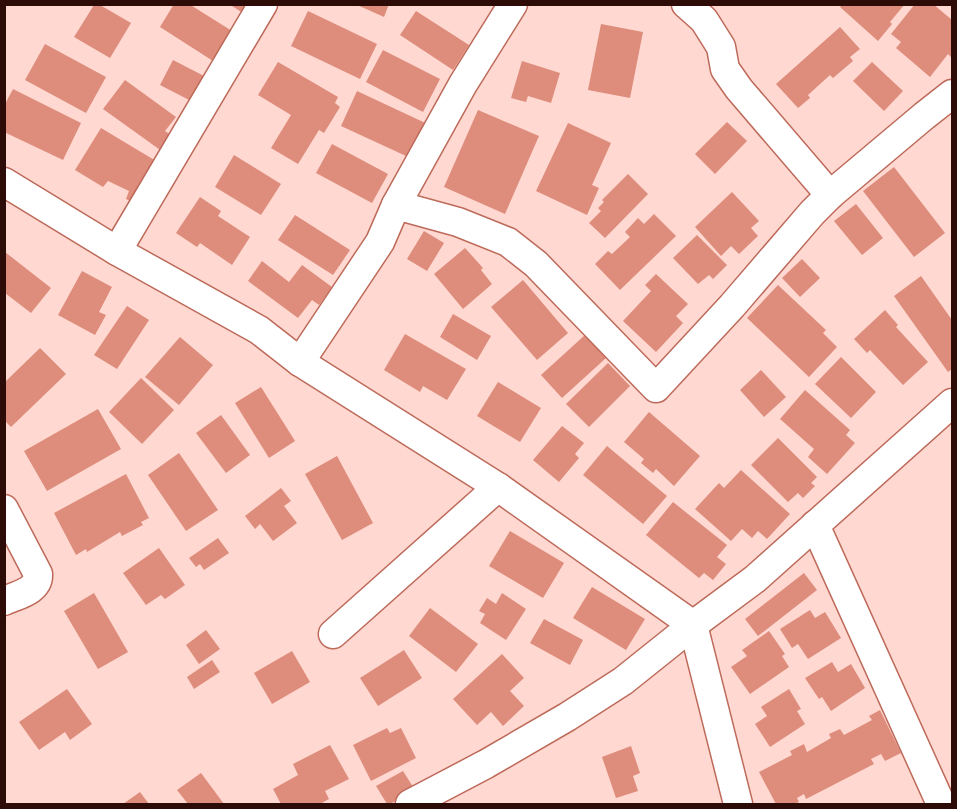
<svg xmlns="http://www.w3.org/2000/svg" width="957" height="809" font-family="Manrope,sans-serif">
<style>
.building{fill:#de8c7b}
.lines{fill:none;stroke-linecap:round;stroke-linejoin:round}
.minor-casing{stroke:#bd6a5a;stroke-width:31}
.minor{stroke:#fff;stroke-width:28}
</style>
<rect width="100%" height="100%" fill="#ffd9d1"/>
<g class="building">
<polygon points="174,4 189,4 232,31 213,61 160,27"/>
<polygon points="229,4 253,4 246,15"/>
<polygon points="355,4 389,4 384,17"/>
<polygon points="843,4 905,4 890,22 892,24 878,41 840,7"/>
<polygon points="915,4 933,4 952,20 952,58 948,54 930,77 896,48 901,42 891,34"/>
<polygon points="94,5 100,5 131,23 110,58 74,37"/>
<polygon points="308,11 377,44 360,79 291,46"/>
<polygon points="416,11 469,45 453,70 400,35"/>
<polygon points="601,24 643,32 630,98 588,90"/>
<polygon points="840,27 860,49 850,57 853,61 833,78 830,75 808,95 810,98 798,108 776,84"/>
<polygon points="45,44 106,77 86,113 25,80"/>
<polygon points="383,50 440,79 423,112 366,82"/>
<polygon points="173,60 206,77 193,102 160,85"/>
<polygon points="522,61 560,73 551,103 528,96 526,102 511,98"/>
<polygon points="278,62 338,97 335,103 340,107 324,133 319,130 298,164 271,148 291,115 258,95"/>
<polygon points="872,62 903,91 884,111 853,81"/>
<polygon points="125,80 176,117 165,131 174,137 163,152 103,109"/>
<polygon points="13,89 81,123 63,160 4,132 4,106"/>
<polygon points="357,91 436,128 419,162 341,126"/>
<polygon points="478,110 539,136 505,214 444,187"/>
<polygon points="727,122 747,141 715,174 695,154"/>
<polygon points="568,123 611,143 592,185 599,188 587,215 536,191"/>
<polygon points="101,128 171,170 143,207 126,199 129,191 108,181 103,187 75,170"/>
<polygon points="332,144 388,174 372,203 316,173"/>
<polygon points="234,155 281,184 261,215 215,187"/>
<polygon points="894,167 945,233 914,257 863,191"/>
<polygon points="628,174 648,194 605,238 589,223 601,211 598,208 604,202 602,200"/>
<polygon points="732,192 759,221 751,228 758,236 739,254 731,246 721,256 695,227"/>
<polygon points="200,197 221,211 218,216 250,237 232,265 200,243 197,247 176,233"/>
<polygon points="856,204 883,238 862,255 834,221"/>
<polygon points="654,214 676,236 620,290 595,264 608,251 612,254 630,237 625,232 638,218 644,224"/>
<polygon points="295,215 350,250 333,275 278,240"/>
<polygon points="424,231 444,243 427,271 407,259"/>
<polygon points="697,235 727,265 713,279 709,275 698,284 673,258"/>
<polygon points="465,248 483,268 481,270 492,284 463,309 434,274"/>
<polygon points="5,252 51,288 31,313 5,293"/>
<polygon points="802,259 820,278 800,297 782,278"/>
<polygon points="262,261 289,282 302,265 332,287 319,305 312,300 298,318 248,281"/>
<polygon points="82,271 112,287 99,312 106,315 95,335 58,315"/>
<polygon points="656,274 688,304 676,316 683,323 656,352 623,321 651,291 645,285"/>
<polygon points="921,276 952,320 952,369 948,372 894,296"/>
<polygon points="523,280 568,333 537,360 491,307"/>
<polygon points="778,285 826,330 823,333 837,347 809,377 747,318"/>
<polygon points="127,306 149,320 117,369 94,355"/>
<polygon points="885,310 898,325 896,327 928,362 903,385 870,350 867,353 854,339"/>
<polygon points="453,314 491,336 477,360 440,337"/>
<polygon points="405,334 466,369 447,400 423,386 420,392 384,370"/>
<polygon points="585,335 606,358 562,398 541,375"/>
<polygon points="180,337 213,365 179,405 145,377"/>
<polygon points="40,348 66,374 11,427 4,420 4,383"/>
<polygon points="841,357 876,392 851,418 815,384"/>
<polygon points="608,363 630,386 589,427 566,404"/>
<polygon points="761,370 786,397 764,417 740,390"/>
<polygon points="141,378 174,410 142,444 109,412"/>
<polygon points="498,382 541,408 520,442 477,416"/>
<polygon points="261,387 295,441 269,458 235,403"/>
<polygon points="805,390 850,430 846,435 855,443 827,474 808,457 814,449 780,419"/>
<polygon points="98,409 121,449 47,491 24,451"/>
<polygon points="649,412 700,456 674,486 656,469 653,473 641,463 644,459 624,442"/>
<polygon points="221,415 250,455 226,473 196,433"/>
<polygon points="562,426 584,443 575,454 579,458 559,482 533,460"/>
<polygon points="778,438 817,477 811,483 815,486 803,498 798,493 788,502 751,465"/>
<polygon points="607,446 667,496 643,524 583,475"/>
<polygon points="179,453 218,510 186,531 148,475"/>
<polygon points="337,456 373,523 342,540 305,474"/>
<polygon points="741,470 790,514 767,539 758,531 752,538 742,529 731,541 695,509 719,483 724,488"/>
<polygon points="126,474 149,518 141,522 143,525 122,536 120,532 87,552 86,549 76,555 54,513"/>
<polygon points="281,488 291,501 284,506 297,523 273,541 260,524 255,529 245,516"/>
<polygon points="673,502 727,545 717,557 726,564 713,580 704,573 699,578 646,535"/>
<polygon points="510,531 564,563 543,598 489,566"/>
<polygon points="218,538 229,553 204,570 200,564 196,567 189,558"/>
<polygon points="159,548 185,585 165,599 161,595 146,605 123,573"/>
<polygon points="804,573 817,590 758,636 745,619"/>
<polygon points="592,587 645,619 626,650 573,618"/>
<polygon points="94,593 128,652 98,669 64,611"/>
<polygon points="502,593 526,609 506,640 480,623 485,614 479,611 487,598 496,604"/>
<polygon points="430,608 478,644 456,672 409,636"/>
<polygon points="810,610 815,618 825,612 841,638 808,659 798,644 792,648 780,629"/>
<polygon points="544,619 583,640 570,665 530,643"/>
<polygon points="206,630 220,649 199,664 186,645"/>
<polygon points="769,631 785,654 782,656 789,667 750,694 731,667 747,656 742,650"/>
<polygon points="404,650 422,678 378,706 360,678"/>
<polygon points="292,651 310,682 272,704 254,673"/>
<polygon points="502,654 524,678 510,691 524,706 503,726 491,712 477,725 453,699"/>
<polygon points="212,660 220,672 194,689 187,677"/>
<polygon points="832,662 838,672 851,664 865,688 831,711 822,697 819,699 805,678"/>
<polygon points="67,689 92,724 70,740 65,732 39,750 19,722"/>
<polygon points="789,689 801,709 797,711 805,724 770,747 755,724 767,716 761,707"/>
<polygon points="880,710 901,753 885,761 881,754 871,759 874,764 806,799 804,794 797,798 799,802 794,804 776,804 759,772 792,755 790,751 804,744 807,752 831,738 829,734 840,729 844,735 872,720 869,716"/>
<polygon points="387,728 390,733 401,728 416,758 371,781 353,745"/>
<polygon points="330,745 349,779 325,791 329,799 320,804 281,804 273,789 298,775 293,764"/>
<polygon points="631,746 640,773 633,776 638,791 616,798 602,757"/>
<polygon points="403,771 415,790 390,804 387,804 376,786"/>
<polygon points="201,773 224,804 188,804 177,790"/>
<polygon points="140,792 149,804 123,804"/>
</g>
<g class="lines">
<defs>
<g id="minor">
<polyline points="686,4 704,20 721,47 725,69 739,89 830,195"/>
<polyline points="4,182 117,251 259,330 300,362 498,487 693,625 738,804"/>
<polyline points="396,205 458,222 508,242 536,264 656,388 732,306 812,213 830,195 924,116 952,94"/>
<polyline points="117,251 263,4"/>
<polyline points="300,362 380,242 396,205 463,84 513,4"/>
<path d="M 4,509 L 38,574 C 39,591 17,595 4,601"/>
<polyline points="815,525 941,804"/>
<polyline points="333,634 498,487"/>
<polyline points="410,804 486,764 567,717 623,681 693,625 755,579 952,403"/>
</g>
</defs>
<use href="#minor" class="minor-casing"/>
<use href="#minor" class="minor"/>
</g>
<rect width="957" height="809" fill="none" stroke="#2d0c07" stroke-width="12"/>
</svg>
